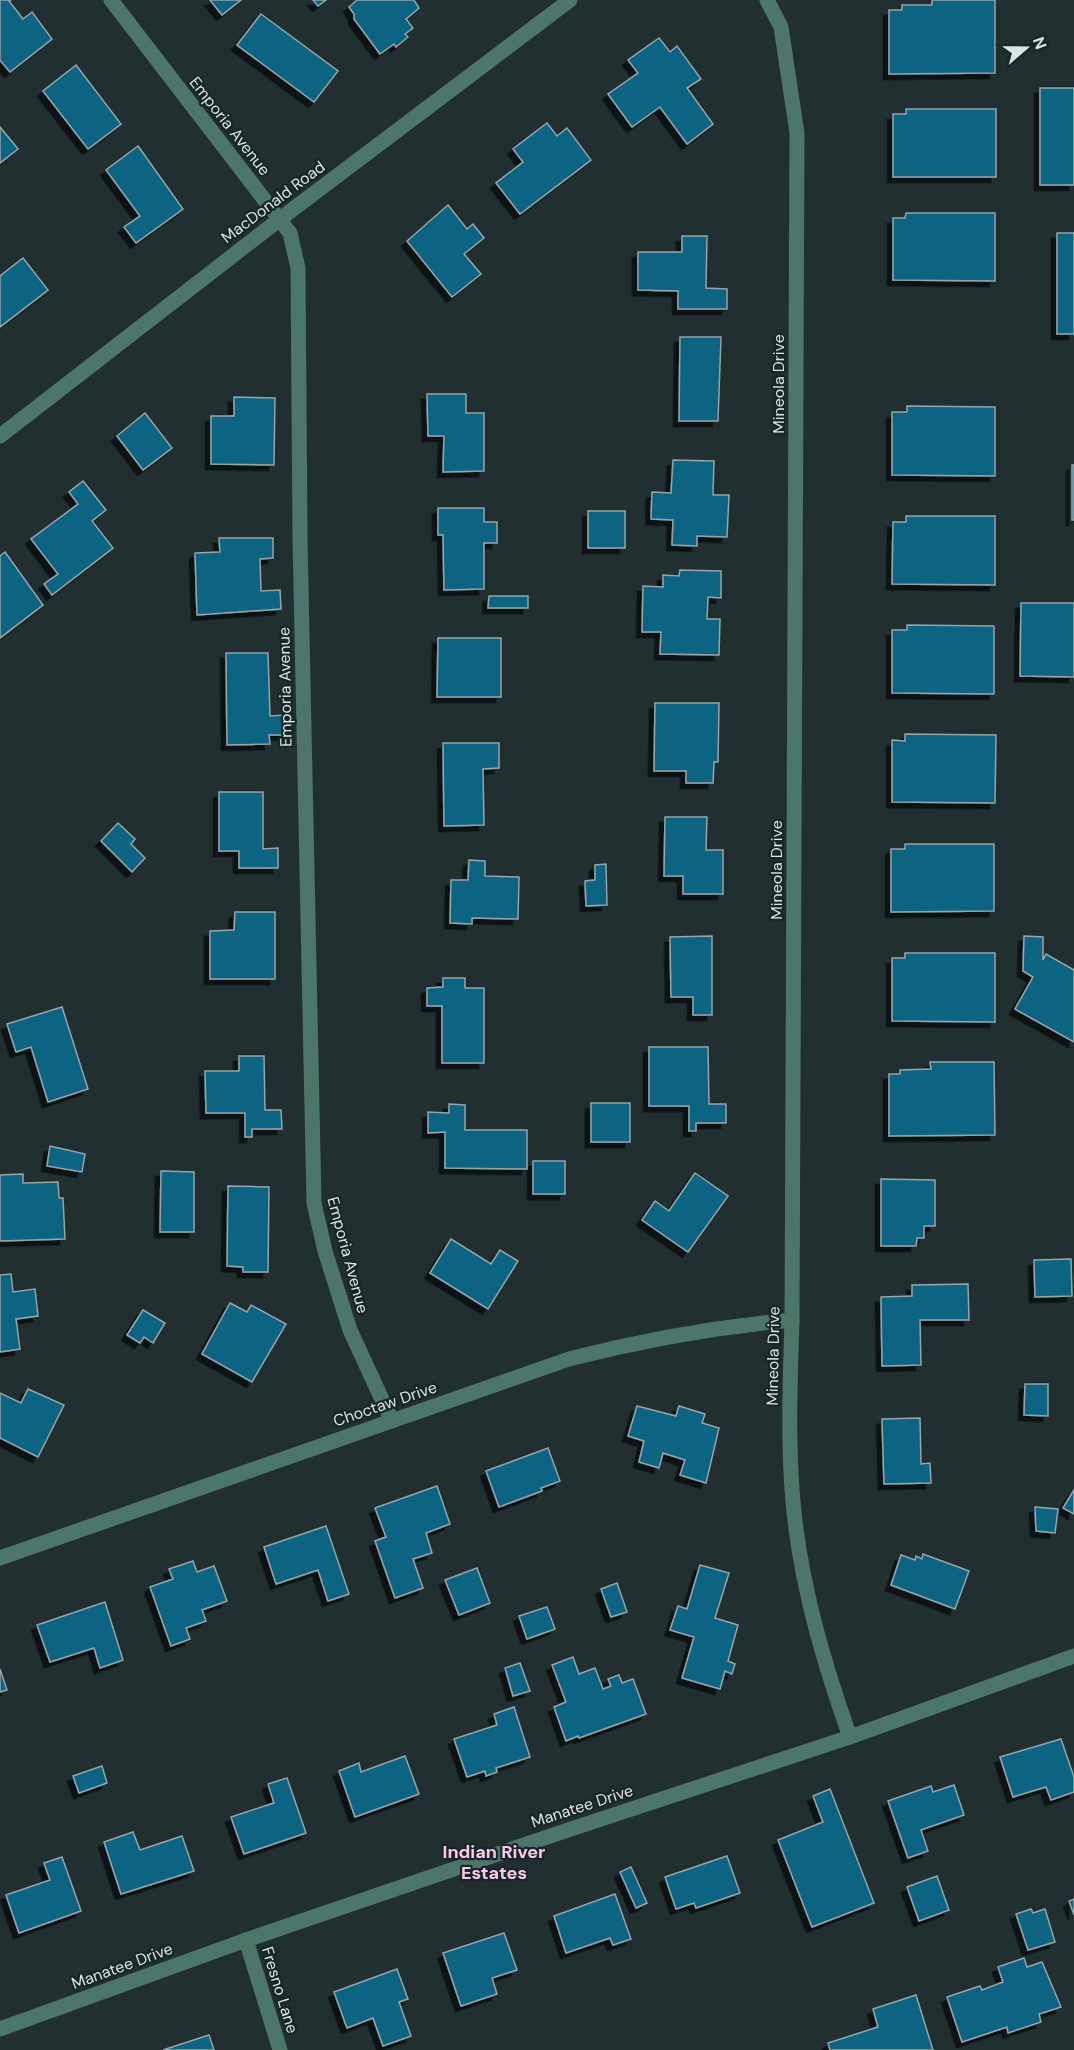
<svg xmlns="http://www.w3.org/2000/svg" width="1074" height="2050" font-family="'DM Sans',sans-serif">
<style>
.building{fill:#0a6382;stroke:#96a4ab;stroke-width:1.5;filter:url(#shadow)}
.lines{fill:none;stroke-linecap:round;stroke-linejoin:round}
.minor{stroke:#4c766a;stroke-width:15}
.labels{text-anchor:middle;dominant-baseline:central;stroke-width:4.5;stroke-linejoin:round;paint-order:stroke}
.street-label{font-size:16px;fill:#dbe4e5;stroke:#182627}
.neighbourhood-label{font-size:18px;font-weight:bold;fill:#fcc6ee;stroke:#182627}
</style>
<defs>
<filter id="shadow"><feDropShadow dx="-5.5" dy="5.5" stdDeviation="0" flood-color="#0009"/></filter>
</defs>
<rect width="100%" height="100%" fill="#212f31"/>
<g class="building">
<polygon points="0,0 11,0 9,1 23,19 32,12 52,39 10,72 0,60"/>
<polygon points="210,0 241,0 222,15"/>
<polygon points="313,0 326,0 318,6"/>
<polygon points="357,0 414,0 419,8 406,19 413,28 405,34 408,37 396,47 394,44 380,54 354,19 354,14 349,7"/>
<polygon points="932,0 995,0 995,73 889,74 889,10 902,10 902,5 932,5"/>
<polygon points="261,14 338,71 314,102 237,45"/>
<polygon points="659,38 670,52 677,46 701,79 687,88 713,124 687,144 660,107 632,127 608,94 638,73 628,60"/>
<polygon points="76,65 121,124 88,149 43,91"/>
<rect x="1040" y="88" width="34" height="97"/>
<polygon points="906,109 996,109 996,177 893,177 893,114 906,114"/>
<polygon points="547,123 557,136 567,128 591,160 520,214 496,183 523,162 513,149"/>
<polygon points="0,127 18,149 0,163"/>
<polygon points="138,146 183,209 136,243 124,227 140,216 106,170"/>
<polygon points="448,205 467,229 473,224 484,238 464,254 481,274 452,297 407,241"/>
<polygon points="906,213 995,213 995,281 893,280 893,218 905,218"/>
<rect x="1057" y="233" width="17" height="101"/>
<polygon points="682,236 707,236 706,288 727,289 727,309 678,309 678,291 638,290 638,252 682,252"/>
<polygon points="23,258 48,290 0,327 0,276"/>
<polygon points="680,337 721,337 718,421 679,421"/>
<polygon points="427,394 466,394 466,413 484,413 484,471 443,472 444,436 428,436"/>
<polygon points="234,397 275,398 274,465 211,464 211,416 234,416"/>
<polygon points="907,406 995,407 995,476 892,475 892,412 907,412"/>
<polygon points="145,413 172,448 143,470 117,436"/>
<polygon points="673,460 714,461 713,495 729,495 727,537 697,536 697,546 672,545 673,520 651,519 652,492 671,493"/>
<rect x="1072" y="465" width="2" height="55"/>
<polygon points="83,481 106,510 92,521 113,548 52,595 44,584 58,574 31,539 78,504 69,492"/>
<polygon points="438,508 484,508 484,522 497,522 497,543 484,543 484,589 444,590 443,535 438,535"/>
<rect x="588" y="511" width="37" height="37"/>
<polygon points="906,516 995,516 995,585 892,584 893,522 906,522"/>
<polygon points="219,538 273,538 273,558 260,559 261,591 280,590 281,609 197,615 195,553 220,552"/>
<polygon points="5,552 43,605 0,638 0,556"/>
<polygon points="680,570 721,571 721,598 708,597 707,619 720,619 719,655 660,654 661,632 642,632 643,586 663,587 663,575 679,576"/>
<polygon points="489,596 528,596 528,608 488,608"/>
<polygon points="1021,603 1074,603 1074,677 1020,676"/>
<polygon points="907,625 994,626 994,694 892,693 892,630 907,630"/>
<polygon points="438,638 501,638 501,697 437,697"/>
<polygon points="226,653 268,653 270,716 285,715 285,735 269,735 270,744 227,745"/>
<polygon points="655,703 719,703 718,762 714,762 713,783 686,783 686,771 654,771"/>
<polygon points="905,734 996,735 995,803 892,802 892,740 905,741"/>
<polygon points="443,743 499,743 499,768 483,769 484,825 444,826"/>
<polygon points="219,792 263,792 263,849 278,848 278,868 239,868 239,851 219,851"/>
<polygon points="665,817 707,817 706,850 723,850 723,894 683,894 683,876 664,876"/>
<polygon points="118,823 135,839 131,844 145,858 132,872 101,841"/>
<polygon points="905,844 994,844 994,911 891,912 891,849 905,849"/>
<polygon points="469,860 485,861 485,876 519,877 518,919 472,918 472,924 450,923 451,880 468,880"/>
<polygon points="606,864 607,905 586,906 585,881 595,880 595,865"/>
<polygon points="235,912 275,912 275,979 210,979 210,931 234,930"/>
<polygon points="712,936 712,1015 693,1015 693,997 671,997 670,937"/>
<polygon points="1024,936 1043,937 1043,960 1046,954 1074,970 1074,1042 1015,1009 1033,977 1023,971"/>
<polygon points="905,953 995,953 995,1022 892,1021 892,958 905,958"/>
<polygon points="443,978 465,978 465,988 484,988 484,1063 442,1063 442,1006 427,1006 427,988 443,987"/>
<polygon points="62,1007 88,1089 48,1102 31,1047 16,1052 7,1024"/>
<polygon points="649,1047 708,1047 709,1104 726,1104 726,1123 696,1123 696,1131 689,1131 689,1106 649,1106"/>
<polygon points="239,1056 264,1056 265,1110 281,1110 282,1129 252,1129 252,1137 245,1137 245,1113 206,1113 205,1071 239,1071"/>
<polygon points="930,1062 994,1062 995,1135 889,1136 889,1074 900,1074 900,1070 931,1069"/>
<rect x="591" y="1103" width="39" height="39"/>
<polygon points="449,1104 465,1105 465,1130 527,1130 527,1169 445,1168 445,1132 428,1133 428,1112 449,1113"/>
<polygon points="50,1146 85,1154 82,1172 47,1166"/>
<rect x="533" y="1161" width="32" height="33"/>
<polygon points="161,1171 194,1172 194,1232 160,1232"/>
<polygon points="695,1173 728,1196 688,1252 642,1220 655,1201 669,1211"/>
<polygon points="23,1174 23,1183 58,1182 59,1198 63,1198 65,1239 0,1241 0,1175"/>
<polygon points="881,1179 935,1180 935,1226 924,1226 924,1238 917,1238 916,1246 881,1246"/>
<polygon points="228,1186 269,1187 268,1272 243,1272 243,1267 227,1266"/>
<polygon points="451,1239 491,1264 500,1250 518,1261 488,1309 430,1273"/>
<polygon points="1071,1259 1072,1296 1035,1297 1034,1260"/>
<polygon points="11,1274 13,1292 35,1289 38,1316 16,1319 20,1349 0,1352 0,1275"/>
<polygon points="968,1284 969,1320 920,1320 921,1365 882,1366 881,1297 912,1296 912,1285"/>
<polygon points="230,1303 247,1312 251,1305 286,1324 252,1382 202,1354"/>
<polygon points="143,1310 165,1323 153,1343 144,1337 140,1343 127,1335"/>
<polygon points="1025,1384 1048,1384 1048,1416 1024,1415"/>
<polygon points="28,1389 64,1405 38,1457 0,1438 0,1393 21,1403"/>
<polygon points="637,1406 676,1416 679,1406 705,1414 702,1423 719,1428 706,1483 680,1475 685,1460 663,1453 659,1468 639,1462 644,1441 628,1436"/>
<polygon points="920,1418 921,1464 930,1463 931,1483 884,1484 882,1419"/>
<polygon points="548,1448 560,1481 541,1488 542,1491 499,1507 486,1471"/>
<polygon points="437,1486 450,1524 426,1533 432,1553 413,1559 423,1588 395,1598 375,1541 386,1537 375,1508"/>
<polygon points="1074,1490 1074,1514 1063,1508"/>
<polygon points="1035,1507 1058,1509 1055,1533 1036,1531"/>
<polygon points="326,1526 349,1594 328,1601 318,1570 276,1584 264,1547"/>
<polygon points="923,1554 969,1571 955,1609 891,1585 901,1555 915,1560 916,1556 922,1559"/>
<polygon points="193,1561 197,1572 214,1566 227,1601 202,1610 206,1621 186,1628 190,1639 171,1646 150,1587 173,1579 169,1569"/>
<polygon points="700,1565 729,1573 715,1618 738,1625 728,1661 735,1664 732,1674 725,1671 720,1689 682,1678 694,1637 670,1630 678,1606 687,1609"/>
<polygon points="477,1568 490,1603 459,1615 445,1580"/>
<polygon points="617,1583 627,1612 611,1617 601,1589"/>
<polygon points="105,1602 123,1660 100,1668 94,1648 50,1662 37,1625"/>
<polygon points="547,1607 555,1629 527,1639 519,1616"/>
<polygon points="573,1657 579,1674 595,1668 603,1689 611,1686 608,1679 619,1675 622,1683 633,1679 646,1714 579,1738 578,1736 566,1741 554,1707 566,1702 552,1665"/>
<polygon points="520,1663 530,1691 513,1696 505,1668"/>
<polygon points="0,1669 7,1690 0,1692"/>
<polygon points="514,1707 530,1757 496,1768 497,1772 486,1776 485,1771 467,1777 454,1739 497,1725 494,1714"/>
<polygon points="1061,1739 1074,1777 1074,1792 1051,1800 1046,1787 1013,1797 1000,1757"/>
<polygon points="405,1756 419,1794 355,1817 339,1771 359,1763 361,1772"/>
<polygon points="102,1766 107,1783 79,1793 73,1776"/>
<polygon points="287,1778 306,1833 244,1854 231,1817 274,1803 268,1784"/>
<polygon points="954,1785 964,1815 921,1830 928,1851 908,1858 888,1801 931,1786 933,1792"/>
<polygon points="830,1789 874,1903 812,1927 778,1840 823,1822 813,1796"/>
<polygon points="133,1832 140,1850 182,1836 194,1871 121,1894 104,1842"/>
<polygon points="727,1856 740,1893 696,1908 694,1903 676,1909 665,1877"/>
<polygon points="62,1857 81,1911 19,1933 6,1895 50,1880 44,1863"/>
<polygon points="631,1867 647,1903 636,1908 620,1872"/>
<polygon points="937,1876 949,1910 919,1921 907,1887"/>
<polygon points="615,1894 631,1939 613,1945 610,1938 566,1953 554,1916"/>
<polygon points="1074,1899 1074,1915 1069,1901"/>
<polygon points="1031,1909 1033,1913 1045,1909 1055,1942 1028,1950 1016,1914"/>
<polygon points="504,1933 517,1970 492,1978 497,1994 461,2006 443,1953"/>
<polygon points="1024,1958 1027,1967 1042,1962 1061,2007 1039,2014 1041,2022 1008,2033 1007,2027 962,2042 947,1997 980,1986 982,1990 1003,1982 998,1967"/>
<polygon points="397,1969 408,1999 399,2002 411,2036 383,2046 373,2018 347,2028 334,1992"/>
<polygon points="916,1995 933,2050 830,2050 828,2043 878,2027 873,2009"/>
<polygon points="209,2035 214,2050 163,2050"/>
</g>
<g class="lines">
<g class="minor">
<polyline points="111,0 290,233 298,268 300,538 314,1203 325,1251 350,1330 392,1421"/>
<path d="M 767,0 L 781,27 L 797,133 L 792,1320 C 790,1387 787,1454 795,1521 C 804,1596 825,1666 850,1737"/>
<polyline points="0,436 280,219 570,0"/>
<path d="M 0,1558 L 569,1359 C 643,1340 716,1327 792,1320"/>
<polyline points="246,1940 280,2050"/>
<polyline points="0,2029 246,1940 568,1830 850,1737 1074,1656"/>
</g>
</g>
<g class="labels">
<g class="street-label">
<text transform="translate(230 126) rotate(52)">Emporia Avenue</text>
<text transform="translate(273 202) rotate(-37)">MacDonald Road</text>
<text transform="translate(778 384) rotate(-90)">Mineola Drive</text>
<text transform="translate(285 687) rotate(-91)">Emporia Avenue</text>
<text transform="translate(776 870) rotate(-90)">Mineola Drive</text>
<text transform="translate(348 1255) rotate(75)">Emporia Avenue</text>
<text transform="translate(773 1356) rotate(-89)">Mineola Drive</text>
<text transform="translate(385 1404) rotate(-19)">Choctaw Drive</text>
<text transform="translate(582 1806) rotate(-18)">Manatee Drive</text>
<text transform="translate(122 1966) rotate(-20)">Manatee Drive</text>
<text transform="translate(280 1990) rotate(73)">Fresno Lane</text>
</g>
<g class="neighbourhood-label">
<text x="494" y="1852">Indian River<tspan x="494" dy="21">Estates</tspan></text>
</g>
</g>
<g transform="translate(1026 48) rotate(70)" stroke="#182627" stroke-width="4.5" paint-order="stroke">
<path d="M0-4.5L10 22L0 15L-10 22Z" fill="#dbe4e5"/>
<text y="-9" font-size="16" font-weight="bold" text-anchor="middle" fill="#dbe4e5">N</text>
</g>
</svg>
